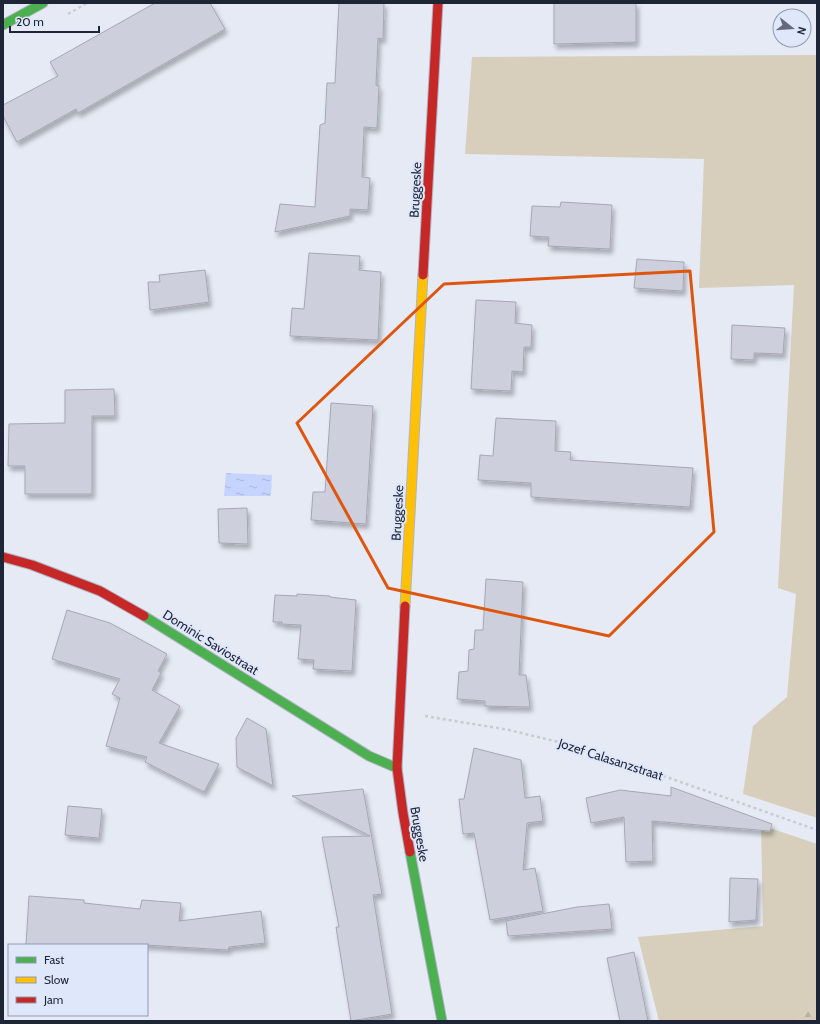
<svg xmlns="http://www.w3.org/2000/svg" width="820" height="1024" font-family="Cabin,sans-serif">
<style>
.grass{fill:#d7cfbc}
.forest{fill:url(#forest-firs)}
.water{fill:url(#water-ripples)}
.building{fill:#cdcfdd;stroke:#a6a7b5;filter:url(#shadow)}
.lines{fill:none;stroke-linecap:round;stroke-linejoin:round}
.fast-casing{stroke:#afb4c2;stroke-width:11}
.slow-casing{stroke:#afb4c2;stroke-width:11}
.jam-casing{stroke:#afb4c2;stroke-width:11}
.path{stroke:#c8cbd0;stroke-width:2.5;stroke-dasharray:3 3;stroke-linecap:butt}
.fast{stroke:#4caf50;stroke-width:9}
.slow{stroke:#ffc107;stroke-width:9}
.jam{stroke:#c62828;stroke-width:9}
.marked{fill:none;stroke:#de560e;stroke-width:3;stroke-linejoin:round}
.labels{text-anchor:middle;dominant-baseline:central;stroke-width:4;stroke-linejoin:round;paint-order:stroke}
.street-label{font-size:13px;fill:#1e2537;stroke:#dfe7fb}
</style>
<defs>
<pattern id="forest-firs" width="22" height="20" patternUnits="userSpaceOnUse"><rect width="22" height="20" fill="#d7cfbc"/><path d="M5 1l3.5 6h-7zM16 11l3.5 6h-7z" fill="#b8b2a2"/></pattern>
<pattern id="water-ripples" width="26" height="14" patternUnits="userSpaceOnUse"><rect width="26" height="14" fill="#c4d4fc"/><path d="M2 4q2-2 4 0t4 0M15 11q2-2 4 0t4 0" fill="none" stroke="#a8b6d9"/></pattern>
<filter id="shadow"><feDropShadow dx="2.5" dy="4.5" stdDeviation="2" flood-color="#0004"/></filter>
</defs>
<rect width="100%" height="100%" fill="#e5eaf5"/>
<g class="grass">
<polygon points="817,55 817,818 743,794 753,726 787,697 796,594 778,588 794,285 699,288 704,159 465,154 472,57"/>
<polygon points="761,825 817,844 817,1004 796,1021 659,1021 638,937 763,926"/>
</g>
<polygon class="forest" points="817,1004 817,1021 796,1021"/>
<polygon class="water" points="226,473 272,475 271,496 224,496"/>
<g class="building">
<polygon points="155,3 210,3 225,29 78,113 76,109 17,142 3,116 3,105 58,76 50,62"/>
<polygon points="339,3 384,3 383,39 378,38 376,85 379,86 377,128 364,127 362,177 370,178 368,210 350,209 350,216 275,232 280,204 315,207 320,125 325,123 327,83 335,83"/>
<polygon points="554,3 636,3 636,42 554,44"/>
<polygon points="561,202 612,205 610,249 548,246 549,237 530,236 532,206 560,207"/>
<polygon points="309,253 360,256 359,270 381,272 378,340 290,336 292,308 304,309"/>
<polygon points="637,259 684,262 683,291 634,288"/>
<polygon points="205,270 209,302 150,310 148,282 160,282 159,275"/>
<polygon points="476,300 516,302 515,323 532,325 531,347 524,347 523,372 512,371 511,391 471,389"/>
<polygon points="732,325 785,328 783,354 754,353 754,360 731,359"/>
<polygon points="114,389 115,416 92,416 92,494 25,494 25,466 8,466 9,424 65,423 65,390"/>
<polygon points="331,403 373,406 366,524 311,520 313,492 325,492"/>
<polygon points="496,418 556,421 555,451 571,452 570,460 693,468 690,507 531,497 531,483 478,480 480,455 493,456"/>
<polygon points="247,508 248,544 219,543 218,509"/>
<polygon points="486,579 523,582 519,675 526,675 530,707 485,706 485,701 457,699 459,672 468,671 469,650 474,649 475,630 483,630"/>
<polygon points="297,594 330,596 330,597 356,600 352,671 313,669 314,660 298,659 301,625 281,624 282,622 273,622 275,595 297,596"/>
<polygon points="67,610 110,623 167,654 158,671 161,673 152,690 180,706 159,743 219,764 204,792 145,762 147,757 106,746 120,698 112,694 120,679 52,659"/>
<polygon points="247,718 266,729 273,786 237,767 236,738"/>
<polygon points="474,748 521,760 525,798 540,796 543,821 527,823 523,870 535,868 543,911 490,920 474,833 463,834 459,799 464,799"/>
<polygon points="671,787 772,824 770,831 652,821 653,861 626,862 624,817 591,823 586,798 620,790 671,796"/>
<polygon points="363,789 382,894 373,895 392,1014 351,1021 336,927 339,927 322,837 370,836 292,796"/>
<polygon points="68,806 102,809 99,838 65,835"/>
<polygon points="730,878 758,879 756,920 729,922"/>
<polygon points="29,896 84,900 84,903 140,909 142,900 181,903 179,921 261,911 265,943 229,947 228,950 147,945 26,945"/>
<polygon points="609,904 612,929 508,936 506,921 577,907"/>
<polygon points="634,952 648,1021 620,1021 607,958"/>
</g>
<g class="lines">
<defs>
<g id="fast">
<polyline points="3,25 43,3"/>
<polyline points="144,616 369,756 397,768"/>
<polyline points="410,852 442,1021"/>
</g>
<polyline id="slow" points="405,606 423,275"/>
<g id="jam">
<polyline points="423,275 438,3"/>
<polyline points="3,557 32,565 100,591 144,616"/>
<polyline points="405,606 397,768 403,813 410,852"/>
</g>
</defs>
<use href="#fast" class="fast-casing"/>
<use href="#slow" class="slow-casing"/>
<use href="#jam" class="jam-casing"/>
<g class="path">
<polyline points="68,14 87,3"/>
<polyline points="425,716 509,730 587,749 817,830"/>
</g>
<use href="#fast" class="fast"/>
<use href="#slow" class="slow"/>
<use href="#jam" class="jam"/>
</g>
<path class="marked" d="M 690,271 L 714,532 L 609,636 L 388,588 L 297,423 L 444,284 Z"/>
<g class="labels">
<g class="street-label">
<text transform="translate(415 190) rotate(-87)">Bruggeske</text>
<text transform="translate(397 513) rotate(-87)">Bruggeske</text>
<text transform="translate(211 642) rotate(32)">Dominic Saviostraat</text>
<text transform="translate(611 759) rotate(18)">Jozef Calasanzstraat</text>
<text transform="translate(420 834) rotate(80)">Bruggeske</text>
</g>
</g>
<rect width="820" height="1024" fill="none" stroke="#1e2537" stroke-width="8"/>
<rect x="8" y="944" width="140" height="72" fill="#dfe7fb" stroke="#9299ad"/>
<rect x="16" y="957" width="20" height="6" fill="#4caf50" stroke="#9299ad"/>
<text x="44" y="964" font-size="12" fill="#1e2537">Fast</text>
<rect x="16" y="977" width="20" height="6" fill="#ffc107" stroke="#9299ad"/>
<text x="44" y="984" font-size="12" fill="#1e2537">Slow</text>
<rect x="16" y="997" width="20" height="6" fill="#c62828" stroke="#9299ad"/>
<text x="44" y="1004" font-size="12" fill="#1e2537">Jam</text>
<g transform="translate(792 28) rotate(107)"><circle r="19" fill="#dfe7fb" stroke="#9299ad"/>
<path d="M0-3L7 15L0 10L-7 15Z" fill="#646a7a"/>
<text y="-6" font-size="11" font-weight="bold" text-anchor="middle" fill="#1e2537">N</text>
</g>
<path d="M10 26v6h89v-6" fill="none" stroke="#1e2537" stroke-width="2"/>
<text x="16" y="26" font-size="12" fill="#1e2537" stroke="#dfe7fb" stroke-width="3" paint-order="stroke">20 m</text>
</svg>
